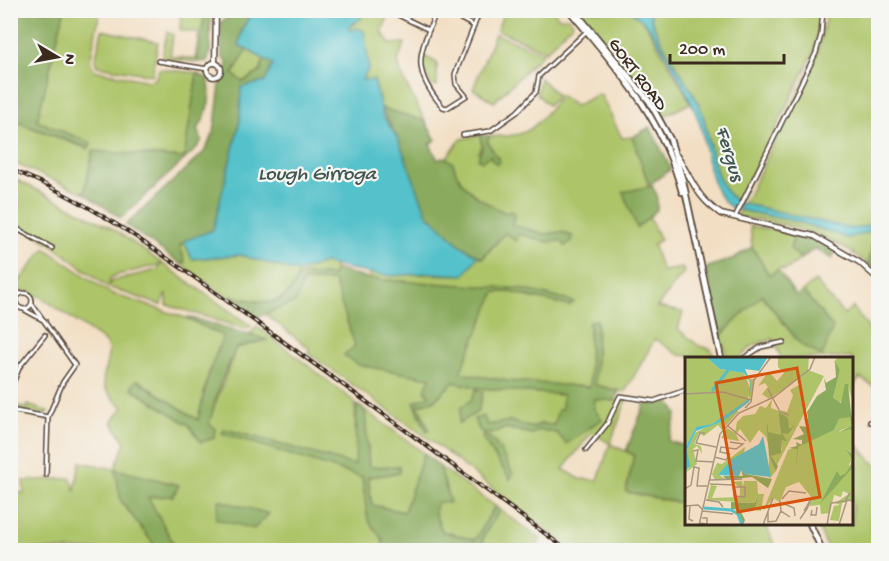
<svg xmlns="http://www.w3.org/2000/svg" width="889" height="561" font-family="'Gochi Hand',sans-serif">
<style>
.green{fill:#adc469;stroke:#747744;stroke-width:1.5;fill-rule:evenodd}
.forest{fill:#8aaa5d;stroke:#626a3e;stroke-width:1.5}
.water{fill:#54c1ca;stroke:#487674;stroke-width:1.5}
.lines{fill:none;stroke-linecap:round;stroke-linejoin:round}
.stream{stroke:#54c1ca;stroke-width:1.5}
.minor-casing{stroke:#564537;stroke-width:6}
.tertiary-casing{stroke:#564537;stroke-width:7}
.secondary-casing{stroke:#564537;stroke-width:8}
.minor{stroke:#fff;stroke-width:3}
.tertiary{stroke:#fff;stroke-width:4}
.secondary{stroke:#fff;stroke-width:4.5}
.rail-casing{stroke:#3b2a1e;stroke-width:4}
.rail{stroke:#f6f6f2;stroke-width:1.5;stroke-dasharray:4.5;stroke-linecap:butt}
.labels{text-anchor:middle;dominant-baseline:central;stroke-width:4.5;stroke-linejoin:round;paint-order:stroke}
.street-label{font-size:18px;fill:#3b2a1e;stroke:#f6f6f2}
.water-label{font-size:20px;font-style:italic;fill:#425752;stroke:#f6f6f2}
.inset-river{fill:none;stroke:#54c1ca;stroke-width:3}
.inset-road{fill:none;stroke:#a99680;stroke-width:1.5}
.view{fill:#d7540e;fill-opacity:0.15;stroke:#d7540e;stroke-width:3}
.inset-edge{fill:none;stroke:#3b2a1e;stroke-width:3}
</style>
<rect width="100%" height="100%" fill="#f6f6f2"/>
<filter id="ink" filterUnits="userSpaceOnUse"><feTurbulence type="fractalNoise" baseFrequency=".0167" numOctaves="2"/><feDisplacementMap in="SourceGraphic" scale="12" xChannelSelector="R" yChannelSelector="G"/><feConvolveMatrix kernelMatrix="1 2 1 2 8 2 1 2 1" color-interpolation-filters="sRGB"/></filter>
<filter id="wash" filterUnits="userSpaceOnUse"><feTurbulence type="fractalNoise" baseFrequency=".008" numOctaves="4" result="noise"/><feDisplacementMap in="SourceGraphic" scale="24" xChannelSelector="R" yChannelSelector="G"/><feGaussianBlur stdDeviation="1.35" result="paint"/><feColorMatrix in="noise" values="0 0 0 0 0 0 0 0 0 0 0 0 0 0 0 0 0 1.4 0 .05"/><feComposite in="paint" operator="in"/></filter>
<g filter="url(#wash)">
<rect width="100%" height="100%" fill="#f2dec2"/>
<g class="green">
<path d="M 788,10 L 791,15 L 821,13 L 814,52 L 739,202 C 712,190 711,138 702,112 C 692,83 651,36 650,11 Z"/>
<polygon points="64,11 100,11 90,61 94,70 149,81 155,79 159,69 197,73 184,158 93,151 84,193 11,162 11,120 88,149 91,143 37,121"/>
<polygon points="181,11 205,11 197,62 162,58 167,32 173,35 170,56 195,59 199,33 180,30"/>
<polygon points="357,11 382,11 389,14 382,32 390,44 405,43 398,61 401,74 425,121 381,108 374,80 362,81 364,73 348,28 362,17"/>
<polygon points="504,11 554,11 559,18 569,17 573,23 546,51 497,30"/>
<polygon points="578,11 631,11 646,24 691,103 664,116"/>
<polygon points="827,11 878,11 878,220 867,226 853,229 744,204 818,53"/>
<polygon points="102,30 158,42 152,75 97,66 95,61"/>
<polygon points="495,34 543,53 494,102 473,89"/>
<polygon points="247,50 264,59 260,72 242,82 233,74"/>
<polygon points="422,55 437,63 437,86 432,86 422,67"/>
<polygon points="540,78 558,96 548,105 537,94"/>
<path d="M 598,94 L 601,95 L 622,138 L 632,137 L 635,141 L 648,184 L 652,186 L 624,192 L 637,228 L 649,217 L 660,240 L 653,244 L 662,271 L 682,268 L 684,272 L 657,307 L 683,312 L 678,329 L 699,346 L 711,349 L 714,358 L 679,355 L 655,339 L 625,392 L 595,385 L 597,320 L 589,322 L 590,387 L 508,381 L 459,373 L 494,292 L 511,292 L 536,299 L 574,302 L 522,289 L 370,279 L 368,273 L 463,275 L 478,256 L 483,258 L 505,233 C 511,233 519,232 525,233 C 546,236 548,247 572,236 L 562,232 L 545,234 L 511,225 L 506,214 L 480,200 L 457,178 L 453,163 L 446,158 L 461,139 L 480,135 L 482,146 L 478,152 L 491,155 L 500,161 L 487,141 L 490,136 C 534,138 533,126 561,96 L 575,106 Z"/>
<path d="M 11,177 L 112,228 L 251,326 L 245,329 L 167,305 L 167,293 L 161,305 L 108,287 L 51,244 L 11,221 ZM 162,264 L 157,270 L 112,281 L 109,285 L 110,278 L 117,275 Z"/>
<path d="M 739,210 L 799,222 L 848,238 L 874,231 L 869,262 L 878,273 C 838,235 794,225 741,217 L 738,215 Z"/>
<polygon points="750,226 795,233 790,248 801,259 784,271 781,268 769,275 752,247"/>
<path d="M 184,241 L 192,259 L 240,255 L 298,272 L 324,263 L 335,266 L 333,275 L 298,275 C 288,309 262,304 233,296 L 229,298 L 181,264 L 185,262 L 180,245 Z"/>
<path d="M 45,248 L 110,293 L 186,318 L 224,336 L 208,376 L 198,420 L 138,380 L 131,388 L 189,425 L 201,442 L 236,348 L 266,340 L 249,335 L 257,326 L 355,402 L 356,466 L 225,429 L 222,433 L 362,477 L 368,520 L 383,540 L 383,550 L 177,550 L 148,497 L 179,485 L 121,501 L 158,550 L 11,550 L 11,501 L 13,492 L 24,493 L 23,481 L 71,478 L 75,491 L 80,462 L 115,469 L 125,442 L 112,422 L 123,407 C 94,384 105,380 109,349 L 104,341 L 38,295 L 34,297 L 28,291 L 17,291 L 14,288 Z"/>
<path d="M 303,281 L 334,281 L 356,346 L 344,355 L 359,365 L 430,378 L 431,396 L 414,402 L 429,429 L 418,405 L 434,401 L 454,382 L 480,388 L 563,395 L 562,409 L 558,410 L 554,426 L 540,424 L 533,428 L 510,421 L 487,425 L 483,416 L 475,420 L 480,431 L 491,434 L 506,428 L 532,434 L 539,430 L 557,433 L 594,409 L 595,399 L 615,401 L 627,399 L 610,444 L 634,455 L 626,492 L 686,504 L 686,524 L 766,524 L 776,550 L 571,550 L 433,442 L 308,353 L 309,348 L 265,314 L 296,302 ZM 592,432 L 610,444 L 598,480 L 580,479 L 563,469 Z"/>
<polygon points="815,281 844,315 853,307 878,341 878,389 860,378 852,387 852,358 781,358 773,339 752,346 740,358 728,358 720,337 761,295 801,345 833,328 803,291"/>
<polygon points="11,403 27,409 28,405 48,412 44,415 30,411 28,413 11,408"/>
<polygon points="365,410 424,453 404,512 372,505 368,477 398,473 399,466 369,467"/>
<polygon points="852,439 878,468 878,550 828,550 817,524 852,524"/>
<polygon points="440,467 495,506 475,540 442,531 434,511 438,502 449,502"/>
<polygon points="500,510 541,539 535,550 483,550 483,537"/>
</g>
<g class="forest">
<polygon points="14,10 64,11 37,121 91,143 89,148 11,120 10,18"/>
<polygon points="205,11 211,13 210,54 207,61 197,62"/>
<polygon points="223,11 253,11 242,29 239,45 247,50 233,74 243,82 260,72 264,59 273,64 265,82 241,87 240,121 213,230 180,245 185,263 181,264 126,225 204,152 214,132 220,85 226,78 227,62 222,57 221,22 227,18"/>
<path d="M 197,73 L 208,79 C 213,96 207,117 197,130 L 202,140 L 196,149 L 121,218 L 84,193 L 93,151 L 184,158 Z"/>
<path d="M 381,108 L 425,121 L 436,140 L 430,144 L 438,160 L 444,157 L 453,163 C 460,190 482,201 506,213 L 510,211 L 515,213 L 512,225 L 545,234 L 562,232 L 572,236 L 571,242 L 565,246 L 561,241 L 547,242 L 520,234 L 516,241 L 505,233 L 482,258 L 460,245 L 427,214 L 398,139 Z"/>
<polygon points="650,127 671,169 649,185 632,137"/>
<polygon points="480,135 490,136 487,141 500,162 497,164 491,159 491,155 482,161 478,159 482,146"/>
<polygon points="652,186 657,195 657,210 637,228 623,192"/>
<polygon points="878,229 878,271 869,263 874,231"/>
<polygon points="795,233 820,242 835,252 832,259 815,248 801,259 790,248"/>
<polygon points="752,247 769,275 778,270 796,296 803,291 833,328 822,356 801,345 762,295 720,336 706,268 734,258"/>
<path d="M 335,269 L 370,279 L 522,289 L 574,302 L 569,306 L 511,292 L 495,292 L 460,373 L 508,381 L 590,387 L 589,321 L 597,320 L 595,385 L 619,391 L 615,401 L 595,399 L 594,409 L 602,419 L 566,444 L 557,433 L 539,430 L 532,434 L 506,428 L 491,434 L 480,431 L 474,419 L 484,416 L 487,425 L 510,421 L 533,428 L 540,424 L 554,425 L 558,410 L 562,409 L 563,395 L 479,388 L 454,382 L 433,401 L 418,405 L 429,430 L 426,431 L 414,402 L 430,396 L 425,390 L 430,378 L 359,365 L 344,355 L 355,346 L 334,281 L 303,281 L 296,302 L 256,318 L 229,298 L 233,296 C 262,304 288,310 298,275 L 333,275 Z"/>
<polygon points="188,317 267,340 236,348 221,382 209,424 215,428 214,438 201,442 189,425 131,388 137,380 198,420 208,376 223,336 186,318"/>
<polygon points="476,389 483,392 478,412 459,423 461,407 471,400"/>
<polygon points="668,399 677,414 668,441 686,446 684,462 686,504 626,492 634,455 626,451 646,401 655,404"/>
<polygon points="357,405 365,410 369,467 399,466 399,473 368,477 372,505 404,512 424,453 440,467 450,503 438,502 434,511 442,531 475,540 495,506 500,510 483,537 483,550 383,550 383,540 368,520 362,477 222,433 225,429 355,465"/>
<path d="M 483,434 C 498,440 505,460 513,474 L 510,479 L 482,438 Z"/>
<polygon points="115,469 179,485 173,496 148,497 177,550 158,550 121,501"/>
<polygon points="219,500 269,514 254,529 216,519"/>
</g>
<g class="water">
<path d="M 357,10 L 362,17 L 348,28 L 351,31 L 356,28 L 364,31 L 369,68 L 362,80 L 374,80 L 383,116 L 398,139 L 427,214 L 460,245 L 478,256 L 464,275 L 428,273 L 393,276 L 368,273 L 324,263 L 298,272 L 240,255 L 192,259 L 184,241 L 213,230 L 240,121 L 241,87 L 265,82 L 273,64 L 239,45 C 241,31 245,22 253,11 Z"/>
<path d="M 631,11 L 650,11 C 651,36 692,83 702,112 C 711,138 712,190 739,202 L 736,210 C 708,197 708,155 701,128 C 693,100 665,51 648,26 C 643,20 636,17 631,11 Z"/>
<polygon points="741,203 853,229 867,226 878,220 878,229 848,238 799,222 739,210"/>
</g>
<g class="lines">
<polyline class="stream" points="866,10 878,23"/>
</g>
</g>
<g filter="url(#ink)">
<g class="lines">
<defs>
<g id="minor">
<polyline points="388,10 429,30"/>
<path d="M 437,10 C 420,52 409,69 443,107 L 447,108 L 466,96 L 456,84 L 455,74 L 474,26"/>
<polyline points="444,10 474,26 480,10"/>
<polyline points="158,61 208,69"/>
<polyline points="463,135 490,131 517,112 536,92 539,76 588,30"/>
<polyline points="735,217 816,53 821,35 823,10"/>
<polyline points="10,225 52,248"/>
<polyline points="10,291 20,294"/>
<circle cx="24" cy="301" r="8"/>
<polyline points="32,304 75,365 63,382 48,417 46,475"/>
<polyline points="25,310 45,321"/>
<polyline points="744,358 761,347 784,342"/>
<polyline points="10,390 20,366 45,335"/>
<polyline points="10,410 48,417"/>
<polyline points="870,422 878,417"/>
<polyline points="586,450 607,424 620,396 654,401 686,390"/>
</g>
<g id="tertiary">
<polyline points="215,63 216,10"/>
<circle cx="214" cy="70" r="7"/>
<path d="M 677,156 C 693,180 695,196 721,214 L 814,236 L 859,262 L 878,279"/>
</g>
<g id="secondary">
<path d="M 569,10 C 618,69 662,116 682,192"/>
<polyline points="574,10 649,101 670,139 683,181 721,358"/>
<polyline points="810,524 822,550"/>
</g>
</defs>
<use href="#minor" class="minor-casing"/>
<use href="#tertiary" class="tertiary-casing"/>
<use href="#secondary" class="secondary-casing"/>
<use href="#minor" class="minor"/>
<use href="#tertiary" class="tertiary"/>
<use href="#secondary" class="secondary"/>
<defs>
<path id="rail" d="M 10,169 C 100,205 175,264 252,319 C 358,395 463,472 567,550"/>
</defs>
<use href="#rail" class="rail-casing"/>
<use href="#rail" class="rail"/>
</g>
</g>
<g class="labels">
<g class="street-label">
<text transform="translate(637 75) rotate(53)">GORT ROAD</text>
</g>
<g class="water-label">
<text transform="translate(728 154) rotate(73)">Fergus</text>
<text x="317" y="175">Lough Girroga</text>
</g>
</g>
<g transform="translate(685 357)">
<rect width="168" height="168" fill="#f2dec2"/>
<path d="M 0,0 L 21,0 L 35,12 L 59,16 L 65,31 L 65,22 L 69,22 L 66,42 L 64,38 L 62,45 L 52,50 L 53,55 L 37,73 L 33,68 L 19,79 L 14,76 L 9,87 L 16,89 L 17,97 L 12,89 L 8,92 L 12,107 L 0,116 L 4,111 L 2,93 L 10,76 L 40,60 L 20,70 L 11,70 L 0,91 ZM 93,0 L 124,0 L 123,13 L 139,19 L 92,108 L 90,104 L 91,114 L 84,122 L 84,99 L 86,103 L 86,99 L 97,93 L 96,63 L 102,65 L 95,53 L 102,55 L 108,38 L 105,33 L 116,27 L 113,22 L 84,42 L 77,37 L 83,30 L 80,26 L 73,29 L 81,18 L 85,16 L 92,24 L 99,16 L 93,10 ZM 153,0 L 168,0 L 168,45 L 162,26 L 158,44 L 150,46 L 148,41 L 155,13 L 149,5 ZM 87,42 L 86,51 L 94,54 L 96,78 L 85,94 L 81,80 L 74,73 L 65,86 L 55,72 L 51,77 L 54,84 L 36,81 L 42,71 L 50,76 L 52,65 L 58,59 L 70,57 L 75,49 L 81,51 ZM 168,58 L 168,69 L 156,73 L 154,75 L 165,71 L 168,75 L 168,98 L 162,92 L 167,102 L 164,108 L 168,110 L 168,143 L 157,146 L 154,164 L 145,163 L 149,149 L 155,148 L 150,146 L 164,137 L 158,134 L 156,140 L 149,138 L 145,156 L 136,157 L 135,148 L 124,149 L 127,141 L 114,125 L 101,130 L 95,145 L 88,141 L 78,154 L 103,93 L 149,73 L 154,62 ZM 60,90 L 59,97 L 34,118 L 42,123 L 30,123 L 27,117 L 32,106 L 37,107 ZM 57,124 L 58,130 L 59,124 L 72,124 L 73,137 L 79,137 L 76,154 L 70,153 L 72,138 L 70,146 L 22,143 L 26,128 L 32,129 L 27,141 L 55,140 L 55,131 L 48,125 Z" fill="#adc469"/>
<path d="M 150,5 L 155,13 L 148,41 L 156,46 L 160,27 L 163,27 L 168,75 L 165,72 L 154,75 L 167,69 L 165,60 L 154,62 L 149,73 L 113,90 L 111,111 L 112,92 L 104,91 L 112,89 L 111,85 L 117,88 L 117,83 L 108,82 L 119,77 L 114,69 L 123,70 L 123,64 L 118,62 L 123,62 L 122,55 L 132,39 L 141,33 L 139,21 L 141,26 L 151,20 ZM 94,55 L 103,61 L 104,72 L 110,68 L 103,77 L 97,76 L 101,83 L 105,82 L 101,84 L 97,83 L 96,96 L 86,99 L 93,109 L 91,114 L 84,99 L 82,72 L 83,64 L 83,75 L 96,78 L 94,59 L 85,60 L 94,59 ZM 161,92 L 168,98 L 168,110 L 135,147 L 152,114 L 155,119 L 160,117 L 165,110 L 167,102 ZM 56,113 L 60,117 L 87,122 L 83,131 L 67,120 L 42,123 L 38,119 L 58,119 ZM 73,138 L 70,153 L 56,155 L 60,163 L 58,168 L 51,156 L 56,153 L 46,152 L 46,145 L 70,146 Z" fill="#8aaa5d"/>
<path d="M 21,0 L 83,0 L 74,14 L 60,12 L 66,26 L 64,45 L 38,64 L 11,74 L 2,93 L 5,109 L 0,115 L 0,91 L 11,70 L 27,67 L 64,42 L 65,25 L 59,16 L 35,12 ZM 78,79 L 86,120 L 60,117 L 56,113 L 54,119 L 33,118 L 47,102 L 74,87 Z" fill="#54c1ca"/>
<path class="inset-river" d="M 27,34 L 44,12M 19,151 L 46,153 L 53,157 L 57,168"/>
<path class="inset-road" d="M 83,32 L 95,55 L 104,58M 0,37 L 38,35 L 66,43M 60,51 L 66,45 L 69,23 L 86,0M 43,69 L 61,84M 20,76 L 15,76 L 11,86 L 31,90M 45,85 L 58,87 L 51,92 L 36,90 L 35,95 L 45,97M 8,94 L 13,93 L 11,104 L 29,105M 29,100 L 41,103 L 45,97M 25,123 L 57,122M 25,127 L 48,128 L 49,139 L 60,140 L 60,130 L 50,130M 0,132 L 6,128 L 9,110 L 14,111 L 12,129 L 22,129M 97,142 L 104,134 L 121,136M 21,143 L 34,145 L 38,150M 95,144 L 96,154 L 105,160M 97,146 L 109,151 L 110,159M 147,146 L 160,144 L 165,136M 5,148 L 4,162 L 8,164M 0,149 L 13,148 L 17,152M 127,153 L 126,158 L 131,158 L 132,150M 17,154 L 48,157M 83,154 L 83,165 L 91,164 L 96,154M 115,162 L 122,152 L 126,142 L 119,154M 14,166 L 22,167 L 22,161 L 17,161M 14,168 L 35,77 L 54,56 L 89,40 L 125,12 L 130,0M 78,168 L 88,141M 142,168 L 146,145M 154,168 L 162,143 L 168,144"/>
<path class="view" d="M 112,11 L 135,140 L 53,155 L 31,26 Z"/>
<rect width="168" height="168" class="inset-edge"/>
</g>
<rect width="889" height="561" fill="none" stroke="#f6f6f2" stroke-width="36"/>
<g transform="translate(57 57) rotate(100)" stroke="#f6f6f2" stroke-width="4.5" paint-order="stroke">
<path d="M0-4.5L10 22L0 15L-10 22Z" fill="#3b2a1e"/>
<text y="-9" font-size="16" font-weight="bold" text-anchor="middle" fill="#3b2a1e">N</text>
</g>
<path d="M670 54v9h114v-9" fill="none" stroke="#3b2a1e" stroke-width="3"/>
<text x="679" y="54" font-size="18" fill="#3b2a1e" stroke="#f6f6f2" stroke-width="4.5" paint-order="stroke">200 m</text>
</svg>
